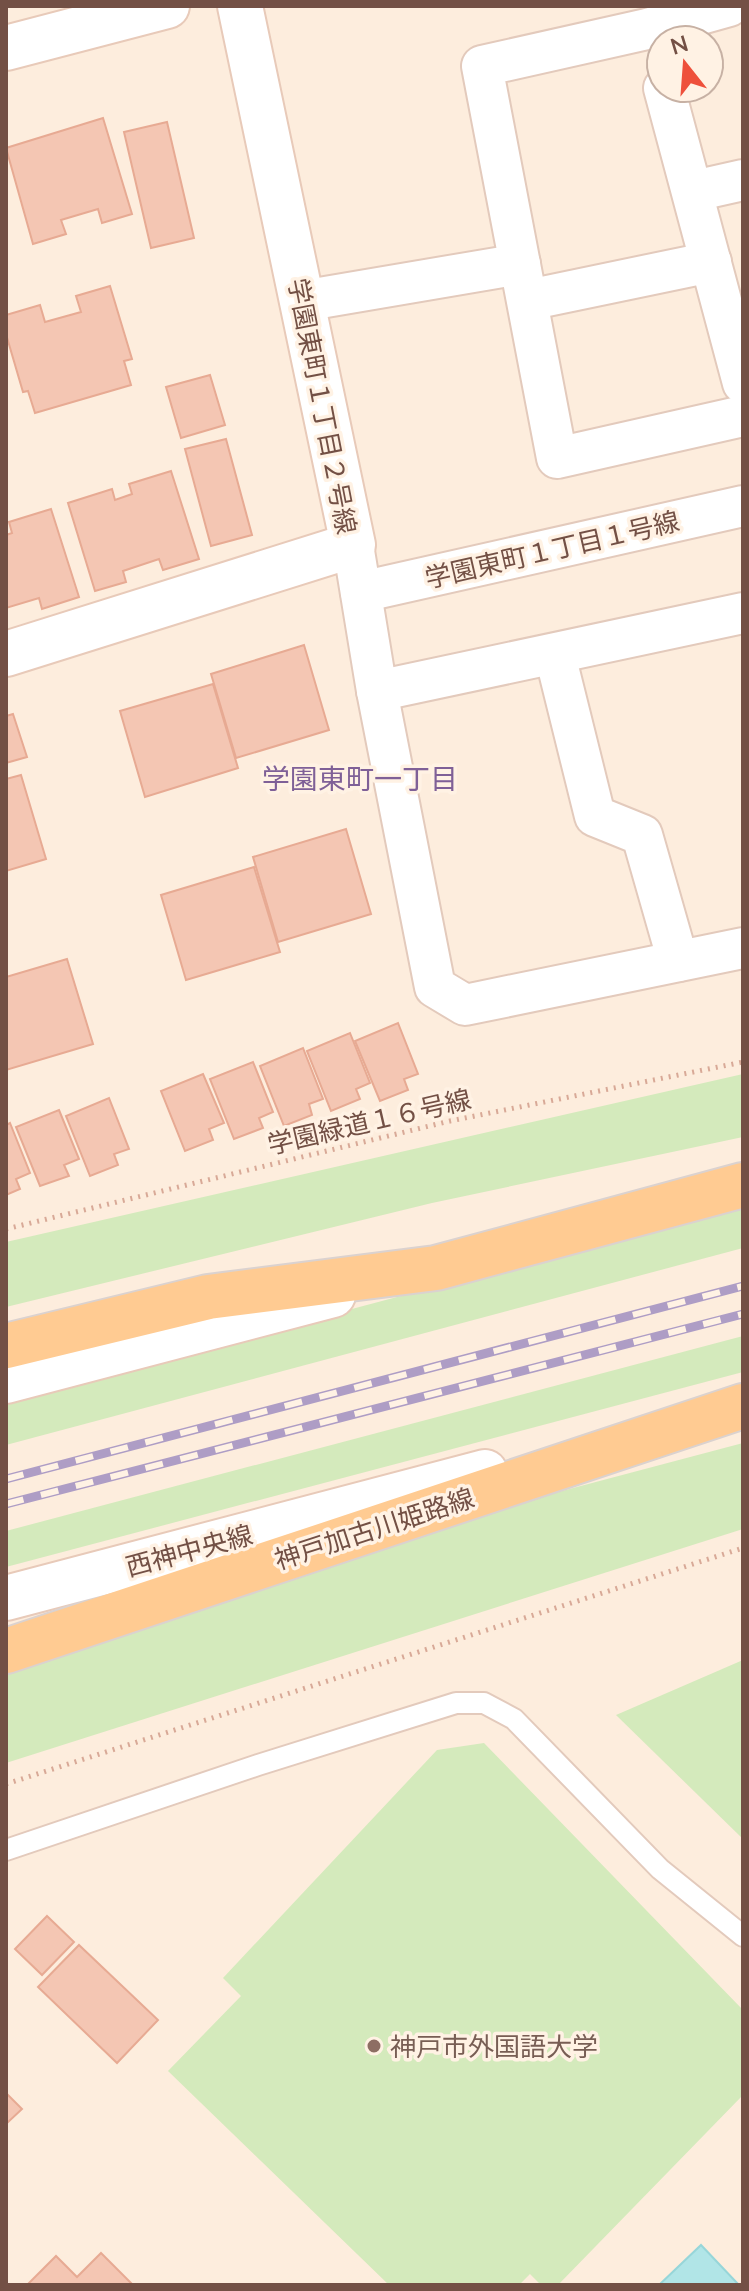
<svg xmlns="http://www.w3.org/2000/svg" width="749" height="2291" font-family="Lato,'Noto Sans JP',sans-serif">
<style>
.green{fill:#d4eabc}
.water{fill:#b1e5e7;stroke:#97d6d9;stroke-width:2}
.building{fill:#f4c6b3;stroke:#e7aa93;stroke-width:2}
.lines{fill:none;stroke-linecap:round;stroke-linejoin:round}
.lane-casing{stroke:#e3cabc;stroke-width:24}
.street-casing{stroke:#e3cabc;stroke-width:44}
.secondary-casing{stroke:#e8cab9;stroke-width:48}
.primary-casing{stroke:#dbd2cf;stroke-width:48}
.path{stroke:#d8a997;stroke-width:5;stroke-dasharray:2 6;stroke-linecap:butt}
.lane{stroke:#fff;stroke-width:20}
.street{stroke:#fff;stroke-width:40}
.secondary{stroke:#fff;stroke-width:44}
.primary{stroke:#ffcb92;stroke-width:44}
.rail-casing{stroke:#ae9dc5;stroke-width:9}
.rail{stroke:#fff2e4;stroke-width:6;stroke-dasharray:18;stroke-linecap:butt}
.education-dot{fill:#8d6e63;stroke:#fff2e4;stroke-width:3}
.labels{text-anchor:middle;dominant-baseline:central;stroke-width:7;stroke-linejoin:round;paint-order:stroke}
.street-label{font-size:26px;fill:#735045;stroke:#fff2e4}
.education-label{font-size:26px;fill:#785e54;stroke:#fff2e4;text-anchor:start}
.neighbourhood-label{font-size:28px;fill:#7f6097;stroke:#fff2e4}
</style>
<rect width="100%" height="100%" fill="#fdeddd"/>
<g class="green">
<polygon points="743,1074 743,1137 432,1203 6,1307 6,1242"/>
<polygon points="743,1205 743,1248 6,1445 6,1401"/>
<polygon points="743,1336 743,1372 6,1567 6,1531"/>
<polygon points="743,1443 743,1529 6,1763 6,1672 509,1505"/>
<polygon points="743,1660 743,1839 616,1715"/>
<polygon points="484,1743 743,2010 743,2095 558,2285 541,2285 530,2274 519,2285 389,2285 168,2071 241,1996 223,1978 437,1750"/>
</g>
<polygon class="water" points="701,2245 739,2285 659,2285"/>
<g class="building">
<polygon points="103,118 132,214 102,223 98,209 61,220 66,234 33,244 6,148"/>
<polygon points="167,122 194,238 151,248 124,132"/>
<polygon points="110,286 132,359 124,361 131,385 35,413 28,391 23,392 6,334 6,315 40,305 45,322 81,312 76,296"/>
<polygon points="210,375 225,425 181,438 166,387"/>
<polygon points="226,439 252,535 211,546 185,449"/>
<polygon points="171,471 199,559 163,570 159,559 123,571 126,582 95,591 68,503 112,489 115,500 132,494 129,484"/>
<polygon points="51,509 79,597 42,609 39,598 6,608 6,535 12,533 9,522"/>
<polygon points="304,645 329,730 236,758 211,674"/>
<polygon points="213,684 238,768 145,797 120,711"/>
<polygon points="13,714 27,757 6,763 6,716"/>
<polygon points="21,775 46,859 6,871 6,779"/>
<polygon points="346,829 371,914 278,942 253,857"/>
<polygon points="254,867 280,952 186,980 161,895"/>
<polygon points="67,959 93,1044 6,1070 6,977"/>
<polygon points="398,1023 418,1074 404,1079 408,1090 380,1101 355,1041"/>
<polygon points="350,1033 370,1083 356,1089 360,1099 331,1111 307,1051"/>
<polygon points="303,1048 323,1099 309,1104 312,1115 284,1126 260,1066"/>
<polygon points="253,1062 273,1112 259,1118 263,1128 234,1139 210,1079"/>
<polygon points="203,1074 224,1123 209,1129 213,1140 185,1151 161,1091"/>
<polygon points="109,1098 129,1149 114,1154 118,1165 90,1176 66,1116"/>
<polygon points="59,1110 79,1159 64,1165 69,1176 40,1186 16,1127"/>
<polygon points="10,1123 30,1173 16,1179 20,1189 6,1195 6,1125"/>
<polygon points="47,1916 74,1942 42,1975 15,1949"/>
<polygon points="79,1945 158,2020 117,2063 38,1987"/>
<polygon points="6,2093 22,2109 6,2124"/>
<polygon points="101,2253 133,2285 27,2285 56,2256 77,2277"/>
</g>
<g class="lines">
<defs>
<polyline id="lane" points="6,1850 258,1765 456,1703 484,1703 514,1719 660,1869 743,1936"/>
<g id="street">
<polyline points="729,6 647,29 482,66 557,458 743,416"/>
<polyline points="664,88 743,383"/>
<polyline points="694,191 743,180"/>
<polyline points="528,300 711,262"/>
<polyline points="302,301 520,264"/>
<polyline points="353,545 377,691 435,987 465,1005 743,948"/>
<polyline points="361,592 743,506"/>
<polyline points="555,655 595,816 642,835 678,961"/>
<polyline points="377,691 743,613"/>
</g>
<g id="secondary">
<polyline points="6,48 167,6"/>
<polyline points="6,654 353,545 240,6"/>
<polyline points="6,1381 333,1295"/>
<polyline points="6,1598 485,1472"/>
</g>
<g id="primary">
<polyline points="6,1346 208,1297 436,1268 743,1185"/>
<polyline points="6,1651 743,1406"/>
</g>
</defs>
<use href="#lane" class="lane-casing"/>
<use href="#street" class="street-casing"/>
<use href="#secondary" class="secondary-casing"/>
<use href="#primary" class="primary-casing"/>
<g class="path">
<polyline points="6,1229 450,1121 743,1062"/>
<polyline points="6,1784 743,1548"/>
</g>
<use href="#lane" class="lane"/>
<use href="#street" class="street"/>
<use href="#secondary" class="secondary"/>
<use href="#primary" class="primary"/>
<defs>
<g id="rail">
<polyline points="6,1479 743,1286"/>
<polyline points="6,1504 743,1314"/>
</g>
</defs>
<use href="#rail" class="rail-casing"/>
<use href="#rail" class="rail"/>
</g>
<circle class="education-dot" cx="374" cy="2046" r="8"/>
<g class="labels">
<g class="street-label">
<text transform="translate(323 406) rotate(79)">学園東町１丁目２号線</text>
<text transform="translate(552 549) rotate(-13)">学園東町１丁目１号線</text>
<text transform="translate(369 1121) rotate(-13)">学園緑道１６号線</text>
<text transform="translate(374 1528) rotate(-18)">神戸加古川姫路線</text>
<text transform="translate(189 1550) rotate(-15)">西神中央線</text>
</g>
<g class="education-label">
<text x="390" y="2046">神戸市外国語大学</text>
</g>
<g class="neighbourhood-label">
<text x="360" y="778">学園東町一丁目</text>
</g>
</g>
<rect width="749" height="2291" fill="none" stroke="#735045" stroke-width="16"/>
<g transform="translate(685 64) rotate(343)"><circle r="38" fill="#fff2e4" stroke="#c7b1a4" stroke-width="2"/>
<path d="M0-6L14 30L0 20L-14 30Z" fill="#ee503b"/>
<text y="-12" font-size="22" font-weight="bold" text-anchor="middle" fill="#735045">N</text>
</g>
</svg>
